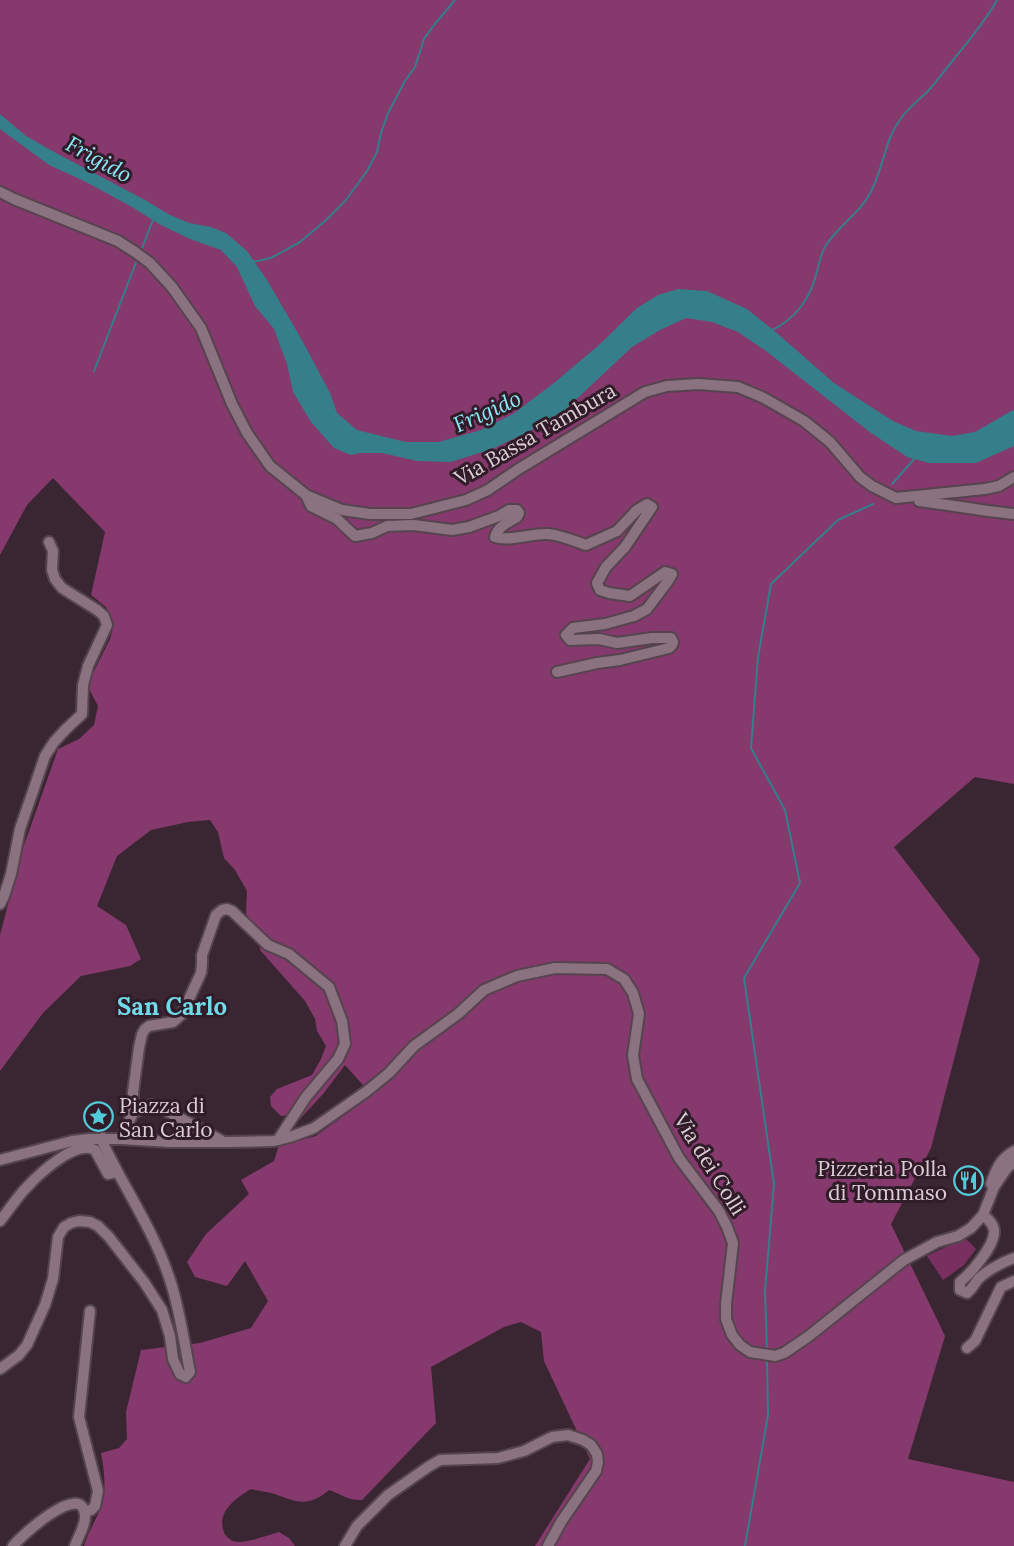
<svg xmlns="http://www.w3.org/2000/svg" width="1014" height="1546" font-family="Lora,serif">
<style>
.green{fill:#793061}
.forest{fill:#86396d}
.water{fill:#347f89}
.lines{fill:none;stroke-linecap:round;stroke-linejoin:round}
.stream{stroke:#347f89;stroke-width:2}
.minor-casing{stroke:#55444e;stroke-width:14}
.minor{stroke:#8a7280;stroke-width:10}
.labels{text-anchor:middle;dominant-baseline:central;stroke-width:6;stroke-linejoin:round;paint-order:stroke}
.street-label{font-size:21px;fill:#dbced5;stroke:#301c28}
.poi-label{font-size:21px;fill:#dbced5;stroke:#301c28;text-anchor:start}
.water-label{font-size:22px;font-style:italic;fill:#89eaf7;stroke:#301c28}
.quarter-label{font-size:24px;font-weight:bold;fill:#70dae8;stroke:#301c28}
</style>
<rect width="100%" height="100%" fill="#3a2632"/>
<polygon class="green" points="965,1238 976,1249 964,1265 943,1280 927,1256"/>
<path class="forest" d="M 0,0 L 1014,0 L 1014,784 L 975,777 L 894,847 L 980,959 L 931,1148 L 891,1224 L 945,1336 L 908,1459 L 1014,1482 L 1014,1546 L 535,1546 L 590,1459 L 544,1361 L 541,1332 L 521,1322 L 504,1327 L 431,1367 L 436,1423 L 362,1500 C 347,1500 343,1495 329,1490 C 309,1507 298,1503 275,1494 C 267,1492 259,1491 251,1489 C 236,1498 216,1512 224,1532 C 225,1536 229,1539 233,1541 C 243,1545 268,1535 279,1532 L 289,1538 L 295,1546 L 84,1546 C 88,1531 99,1516 103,1501 C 106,1485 104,1469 101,1453 L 119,1448 L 127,1439 L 126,1412 L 141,1350 L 200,1343 L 251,1328 L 268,1301 L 245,1261 L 227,1286 L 195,1277 L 187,1262 L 206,1234 L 249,1194 L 241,1180 L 274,1161 L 279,1145 L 316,1136 L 372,1095 L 345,1065 L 323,1094 L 299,1120 L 289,1115 L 281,1116 L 271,1106 L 270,1097 L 277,1089 L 312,1075 L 321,1059 L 326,1046 L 317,1031 L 315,1019 L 305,1001 L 260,950 L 262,934 L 246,914 L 247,891 L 235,870 L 224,858 L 218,832 L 210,820 L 188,822 L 151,830 L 117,856 L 97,906 L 126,925 L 141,959 L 130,966 L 81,976 L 43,1013 L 0,1071 L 0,935 L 23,848 L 58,749 L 79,739 L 94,725 L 98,706 L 87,685 L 110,639 L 114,624 L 106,607 L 91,595 L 105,532 L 53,478 L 27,505 L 0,555 Z"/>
<polygon class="water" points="0,114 26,136 56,153 147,201 168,214 189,223 211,227 226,233 247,251 267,280 303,342 330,393 337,413 357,430 406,442 439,442 481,430 513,414 554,383 599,345 637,308 658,295 678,289 707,291 747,309 778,334 834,383 893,421 916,431 952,436 975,432 1013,410 1014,411 1014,446 976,463 929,463 907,457 871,433 766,351 738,332 712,322 686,318 660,330 632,347 566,409 528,432 492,449 451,462 417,461 382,453 361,453 351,455 334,448 311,422 293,392 287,364 274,329 255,306 237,267 221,250 190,239 159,224 132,207 84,181 49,165 0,129"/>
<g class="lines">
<g class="stream">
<polyline points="142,248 153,220"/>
<polyline points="253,262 271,258 300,242 325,221 346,200 367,171 377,152 381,133 388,113 405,81 415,67 424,39 434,25 455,0"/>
<path d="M 772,330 C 794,320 810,299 816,275 C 819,265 820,254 826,245 C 838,227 857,215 868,197 C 884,171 883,141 902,117 C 909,107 919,100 928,91 C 937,81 945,70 954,59 C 969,40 985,22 997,0"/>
<polyline points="94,371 137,260"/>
<polyline points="892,484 916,457"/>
<polyline points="767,1350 765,1291 774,1184 744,978 800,883 785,810 751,748 758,657 771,584 838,520 873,504"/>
<polyline points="745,1546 768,1415 767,1359"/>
</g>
<defs>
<g id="minor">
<polyline points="0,192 14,199 118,241 135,252 150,263 172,287 201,328 232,404 247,433 270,466 306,495 342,510 370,514 411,514 466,500 488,490 517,470 645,392 667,386 698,384 738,387 764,398 804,421 830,442 860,477 872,486 896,498 985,489 999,486 1014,477"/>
<path d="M 306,495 L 311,506 L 337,519 L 355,536 L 372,533 L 387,526 L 414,525 L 452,530 L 469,527 L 499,516 L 509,510 L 517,510 L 519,513 L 517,517 C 509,522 498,526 495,537 C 509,542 532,533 548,534 C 561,535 574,541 586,545 L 617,531 L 637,510 L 647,504 L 652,507 L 625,547 L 606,567 L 597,583 L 600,590 L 609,593 L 630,596 L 665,572 L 672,574 L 668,581 L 647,609 L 634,616 L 605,624 L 573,628 L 566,635 L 570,640 L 599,639 L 617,643 L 652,638 L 671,638 L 673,642 L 672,645 L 669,648 L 620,660 L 597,663 L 557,672"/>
<path d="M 919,501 C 951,505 982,511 1014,514"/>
<polyline points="0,904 4,896 11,874 20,829 45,756 54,742 66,729 82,714 83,685 88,666 107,625 104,616 97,610 62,588 55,579 52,570 53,551 49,542"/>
<polyline points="167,1111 222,1141"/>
<polyline points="130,1114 151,1105 162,1108"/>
<polyline points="121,1139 133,1113 133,1092 139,1048 142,1034 145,1029 149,1026 173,1022 182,1014 201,973 202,964 202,955 216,915 222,910 227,909 232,911 268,945 289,954 329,987 342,1021 345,1044 338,1059 306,1097 278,1140"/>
<polyline points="0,1160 72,1141 89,1139 121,1139 170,1142 229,1142 274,1141 290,1137 314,1128 367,1091 389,1073 414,1046 458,1014 484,990 517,976 555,968 607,969 624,979 633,993 639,1014 633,1055 637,1079 679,1158 719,1211 727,1227 733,1243 726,1304 726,1319 732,1335 740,1345 750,1352 775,1356 784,1353 809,1336 904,1260 937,1242 958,1236 971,1228 983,1215 994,1187 1007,1168 1014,1162"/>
<path d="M 991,1184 C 996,1169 1000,1159 1014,1151"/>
<path d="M 983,1215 C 988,1219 993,1223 994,1230 C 996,1245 970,1274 960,1282 L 960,1290 L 967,1293 C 972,1289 973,1287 976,1282 C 983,1272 1003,1262 1014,1258"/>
<path d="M 0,1221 C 9,1210 17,1197 27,1187 C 39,1174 76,1139 95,1150 L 108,1174 L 117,1172"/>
<polyline points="967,1348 975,1341 1001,1287 1014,1281"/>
<path d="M 0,1369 L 19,1355 L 27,1345 L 45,1305 L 53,1279 L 58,1237 L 64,1227 L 71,1223 L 79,1221 L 90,1222 L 98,1226 L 109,1237 L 144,1282 L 162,1310 L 170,1336 L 173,1359 L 180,1374 L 186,1377 L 190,1372 C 184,1342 179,1305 169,1277 C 153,1229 124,1188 103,1143 L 103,1138"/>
<polyline points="85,1512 91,1510 95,1506 98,1491 79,1417 90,1311"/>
<path d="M 13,1546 C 21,1536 82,1480 85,1515 C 86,1525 78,1537 75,1546"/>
<polyline points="345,1546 357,1526 388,1495 428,1467 440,1460 498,1458 524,1451 552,1437 568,1435 583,1440 591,1445 597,1454 598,1462 596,1471 561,1522 548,1546"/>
</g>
</defs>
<use href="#minor" class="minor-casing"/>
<use href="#minor" class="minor"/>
</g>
<defs>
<symbol id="sight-ring" viewBox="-11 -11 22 22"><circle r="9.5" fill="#301c28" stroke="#53cbda" stroke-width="1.5"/><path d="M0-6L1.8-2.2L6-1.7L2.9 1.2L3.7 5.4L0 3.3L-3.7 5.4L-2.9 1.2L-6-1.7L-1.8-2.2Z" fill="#53cbda"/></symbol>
<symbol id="restaurant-ring" viewBox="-11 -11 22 22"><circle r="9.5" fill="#301c28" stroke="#53cbda" stroke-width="1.5"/><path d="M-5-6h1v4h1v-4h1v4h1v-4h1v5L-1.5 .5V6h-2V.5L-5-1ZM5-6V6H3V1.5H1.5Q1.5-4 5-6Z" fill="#53cbda"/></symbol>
</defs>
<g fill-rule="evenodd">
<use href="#sight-ring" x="82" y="1100" width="33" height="33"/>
<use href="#restaurant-ring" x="952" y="1164" width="33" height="33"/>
</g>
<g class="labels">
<g class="street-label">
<text transform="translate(535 434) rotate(-30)">Via Bassa Tambura</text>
<text transform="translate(710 1164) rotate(58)">Via dei Colli</text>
</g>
<g class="poi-label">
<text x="119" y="1105">Piazza di<tspan x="119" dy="24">San Carlo</tspan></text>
<text x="947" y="1168" text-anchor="end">Pizzeria Polla<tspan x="947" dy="24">di Tommaso</tspan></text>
</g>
<g class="water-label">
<text transform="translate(99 159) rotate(29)">Frigido</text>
<text transform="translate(487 411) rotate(-24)">Frigido</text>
</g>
<g class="quarter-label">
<text x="172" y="1006">San Carlo</text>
</g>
</g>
</svg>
